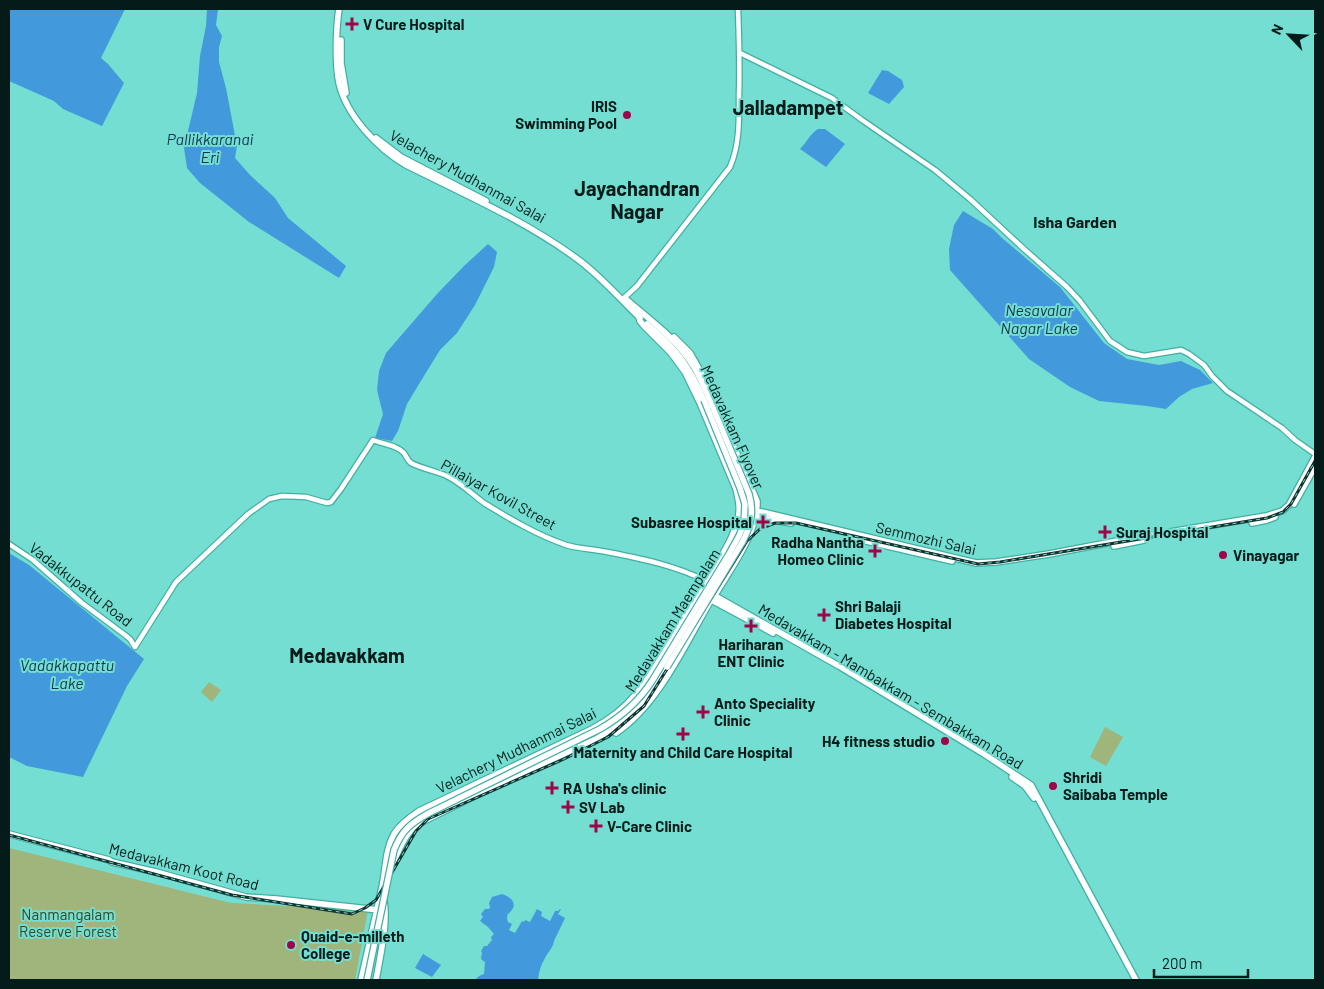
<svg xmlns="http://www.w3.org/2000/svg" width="1324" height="989" font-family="Barlow,sans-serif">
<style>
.green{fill:#a0b57b}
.water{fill:#429add}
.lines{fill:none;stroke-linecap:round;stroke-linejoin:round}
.tertiary-casing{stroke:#41b0a3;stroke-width:7}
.primary-casing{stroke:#41b0a3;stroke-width:8}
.tertiary{stroke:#fff;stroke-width:4.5}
.primary{stroke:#fff;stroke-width:5.5}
.rail-casing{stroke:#123330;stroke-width:3}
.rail{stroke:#73ded1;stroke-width:1;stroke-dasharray:4;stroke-linecap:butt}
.primary-bridge-casing{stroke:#41b0a3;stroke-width:8;stroke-linecap:butt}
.primary-bridge{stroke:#fff;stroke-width:5.5}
.poi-dot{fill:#9f0549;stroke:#73ded1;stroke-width:2}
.labels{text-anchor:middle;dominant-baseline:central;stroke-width:4;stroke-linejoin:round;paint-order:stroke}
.poi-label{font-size:15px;font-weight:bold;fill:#041b19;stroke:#73ded1;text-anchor:start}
.street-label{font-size:15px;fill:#041b19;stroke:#73ded1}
.park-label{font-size:15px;fill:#38461e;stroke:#73ded1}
.water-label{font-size:16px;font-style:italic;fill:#0f344f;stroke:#73ded1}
.neighbourhood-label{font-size:16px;font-weight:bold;fill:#041b19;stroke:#73ded1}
.district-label{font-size:20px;font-weight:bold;fill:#041b19;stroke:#73ded1}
</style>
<rect width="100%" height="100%" fill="#73ded1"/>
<g class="green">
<polygon points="209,682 221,690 212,702 201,692"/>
<polygon points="1105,727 1123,737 1106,766 1090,757"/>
<polygon points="9,848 231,903 368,910 355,980 9,980"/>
</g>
<g class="water">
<polygon points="9,9 125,9 101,58 108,64 124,83 102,126 63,109 54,101 9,81"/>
<polygon points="207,9 218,9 216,25 222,36 219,47 219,62 226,88 237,146 235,158 250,175 275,198 288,218 346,266 339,278 249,222 200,183 187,168 184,148 197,93 200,56 206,26"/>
<polygon points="882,70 888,71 902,80 904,87 889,104 868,93"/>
<path d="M 818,129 L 825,129 L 845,144 L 826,167 L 800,149 C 807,142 810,134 818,129 Z"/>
<polygon points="963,211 993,229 1002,238 1060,287 1104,343 1127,359 1159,365 1181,361 1200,370 1213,383 1192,389 1179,397 1166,409 1147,406 1099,401 1070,387 1029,359 950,270 949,249 954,225"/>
<polygon points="488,244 497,252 494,267 475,305 457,333 440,350 419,384 407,404 398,431 392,441 375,438 383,414 377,390 379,371 386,353 437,294 464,266"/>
<polygon points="9,553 29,565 144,659 127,686 83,777 27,766 9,757"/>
<path d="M 502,894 C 508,896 516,900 513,908 C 510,914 505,913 508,922 L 512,924 L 509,930 L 515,933 L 522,921 L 524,922 L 525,920 L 530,922 L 537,909 L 542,912 L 541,916 L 550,921 L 555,911 L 558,911 L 560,909 L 561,909 L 558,914 L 565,918 L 554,941 C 553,948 547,953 544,960 C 540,967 539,973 538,980 L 475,980 L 479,976 L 484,974 L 485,962 L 482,960 L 481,958 L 482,953 L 481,951 L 484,946 L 487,946 L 492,940 L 491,937 L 494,934 L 488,927 L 480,921 L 483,917 L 481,914 L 485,909 L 489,909 L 490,907 L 489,903 L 492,897 Z"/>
<polygon points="423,954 441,965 432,977 415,968"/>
</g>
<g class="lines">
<defs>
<g id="tertiary">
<polyline points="740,53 832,98 862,120 935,170 970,199 1024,249 1067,287 1080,301 1110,341 1127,352 1144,356 1181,350 1189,354 1204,365 1212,376 1227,391 1282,428 1295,440 1315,454"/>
<path d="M 624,298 L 637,286 L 730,167 C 740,144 739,119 739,94 C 740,66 739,37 738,9"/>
<path d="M 9,544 L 33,560 L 82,603 L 125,635 L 130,639 L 135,647 L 176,582 L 248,514 L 269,499 L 282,496 L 306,497 L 327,503 L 331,502 L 341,489 L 373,440 C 382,444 397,445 404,453 C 407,457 407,460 411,463 C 423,469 436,471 447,476 C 461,483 472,494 484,503 C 510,519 537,535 566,545 C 579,549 594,549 607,552 C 642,559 674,565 706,581"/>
</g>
<g id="primary">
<path d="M 339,9 C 336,28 335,64 339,83 C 346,115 378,149 406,165 C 464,194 524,220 576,258 C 600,275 619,298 640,318"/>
<polyline points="341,40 341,63 346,93"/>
<polyline points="376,138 401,157 486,201"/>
<path d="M 626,299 C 645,316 669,333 684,353 C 695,366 702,382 709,398"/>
<path d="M 647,324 C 676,348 689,366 704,400"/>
<path d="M 674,337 L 690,353 L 706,381 L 757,501 C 758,533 731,568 715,595"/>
<polyline points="1294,504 1315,467"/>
<polyline points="747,511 762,512 976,563 996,562 1049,554 1128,539 1266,516 1282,511 1289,505 1315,457"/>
<polyline points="746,516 756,517 791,523"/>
<polyline points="1252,523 1267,520 1275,517"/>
<polyline points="849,537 952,561"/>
<polyline points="1114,546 1144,540"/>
<polyline points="708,592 839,666 984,754 1031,785 1136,980"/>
<polyline points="704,596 773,633"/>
<path d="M 610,730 L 616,733 C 659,704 685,644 711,600"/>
<polyline points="1012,777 1025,786 1034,798"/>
<polyline points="9,834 109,860 112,862 156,872 246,897 276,899 379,910"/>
<path d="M 392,865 C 399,851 404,834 418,824 L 501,783 L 596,739 C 614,728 633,714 647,697 C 655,688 661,677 667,667"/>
<path d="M 361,980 C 368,949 375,918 382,887 C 386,869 385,850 394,834 C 400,824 410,817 419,811 L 592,729 C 609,720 624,709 636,694 C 660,664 680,623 700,590 C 712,571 731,544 737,523 C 741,511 739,501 736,489 L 700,403 L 685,372 L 671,353 L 644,326 L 640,321 L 639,317"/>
<path d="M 376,980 C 380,958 388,922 384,901"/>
</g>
</defs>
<use href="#tertiary" class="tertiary-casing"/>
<use href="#primary" class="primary-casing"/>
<use href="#tertiary" class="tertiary"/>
<use href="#primary" class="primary"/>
<defs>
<polyline id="rail" points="9,835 232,895 352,914 365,908 376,900 416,831 428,819 564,759 608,737 644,706 747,541 760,529 775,523 796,523 978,564 1000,562 1267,518 1283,512 1291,504 1315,461"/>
</defs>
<use href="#rail" class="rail-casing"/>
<use href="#rail" class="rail"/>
<defs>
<g id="primary-bridge">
<path d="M 667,667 L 743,541 C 751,525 754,512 749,494 L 709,398"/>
<path d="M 367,980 L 394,850 C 402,830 411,823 429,813 L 600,729 C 621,717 639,701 652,681 L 729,554 L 739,536 L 744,524 L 745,504 L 740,488 L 704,400"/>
</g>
</defs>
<use href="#primary-bridge" class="primary-bridge-casing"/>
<use href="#primary-bridge" class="primary-bridge"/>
</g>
<g class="poi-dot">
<path d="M349.5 16.5h5v5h5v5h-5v5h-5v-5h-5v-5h5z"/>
<circle cx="627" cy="115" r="5"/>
<path d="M760.5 514.5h5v5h5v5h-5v5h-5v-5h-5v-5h5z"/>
<path d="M1102.5 524.5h5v5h5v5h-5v5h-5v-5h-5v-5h5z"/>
<path d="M872.5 543.5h5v5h5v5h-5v5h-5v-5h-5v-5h5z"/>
<circle cx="1223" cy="555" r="5"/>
<path d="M821.5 607.5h5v5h5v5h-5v5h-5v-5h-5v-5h5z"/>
<path d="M748.5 618.5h5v5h5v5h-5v5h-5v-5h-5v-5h5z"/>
<path d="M700.5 704.5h5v5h5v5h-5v5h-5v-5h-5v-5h5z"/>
<path d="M680.5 726.5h5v5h5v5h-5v5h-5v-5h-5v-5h5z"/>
<circle cx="945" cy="741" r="5"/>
<circle cx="1053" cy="786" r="5"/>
<path d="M549.5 780.5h5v5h5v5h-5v5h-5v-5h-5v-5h5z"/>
<path d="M565.5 799.5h5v5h5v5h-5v5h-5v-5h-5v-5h5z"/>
<path d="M593.5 818.5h5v5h5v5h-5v5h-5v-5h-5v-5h5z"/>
<circle cx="291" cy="945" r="5"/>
</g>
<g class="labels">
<g class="poi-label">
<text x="363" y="24">V Cure Hospital</text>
<text x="617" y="106" text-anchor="end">IRIS<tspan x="617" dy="17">Swimming Pool</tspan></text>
<text x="752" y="522" text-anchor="end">Subasree Hospital</text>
<text x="1116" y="532">Suraj Hospital</text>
<text x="864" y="542" text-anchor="end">Radha Nantha<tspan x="864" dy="17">Homeo Clinic</tspan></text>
<text x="1233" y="555">Vinayagar</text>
<text x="835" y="606">Shri Balaji<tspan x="835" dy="17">Diabetes Hospital</tspan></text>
<text x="751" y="644" text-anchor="middle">Hariharan<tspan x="751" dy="17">ENT Clinic</tspan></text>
<text x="714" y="703">Anto Speciality<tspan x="714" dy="17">Clinic</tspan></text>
<text x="935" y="741" text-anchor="end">H4 fitness studio</text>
<text x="683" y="752" text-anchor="middle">Maternity and Child Care Hospital</text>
<text x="1063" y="777">Shridi<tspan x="1063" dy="17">Saibaba Temple</tspan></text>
<text x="563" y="788">RA Usha's clinic</text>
<text x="579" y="807">SV Lab</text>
<text x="607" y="826">V-Care Clinic</text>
<text x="301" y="936">Quaid-e-milleth<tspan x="301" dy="17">College</tspan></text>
</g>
<g class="street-label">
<text transform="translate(468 176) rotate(29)">Velachery Mudhanmai Salai</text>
<text transform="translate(733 427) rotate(66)">Medavakkam Flyover</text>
<text transform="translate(499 494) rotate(29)">Pillaiyar Kovil Street</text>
<text transform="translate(926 538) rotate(13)">Semmozhi Salai</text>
<text transform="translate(81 584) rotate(38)">Vadakkupattu Road</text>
<text transform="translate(672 620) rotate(-58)">Medavakkam Maempalam</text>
<text transform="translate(891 686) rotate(31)">Medavakkam - Mambakkam - Sembakkam Road</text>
<text transform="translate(516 750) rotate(-26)">Velachery Mudhanmai Salai</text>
<text transform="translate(184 866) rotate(14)">Medavakkam Koot Road</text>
</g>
<g class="park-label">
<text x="68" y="914">Nanmangalam<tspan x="68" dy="17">Reserve Forest</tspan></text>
</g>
<g class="water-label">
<text x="210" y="138">Pallikkaranai<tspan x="210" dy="18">Eri</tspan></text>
<text x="1039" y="309">Nesavalar<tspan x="1039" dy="18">Nagar Lake</tspan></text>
<text x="67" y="664">Vadakkapattu<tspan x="67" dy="18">Lake</tspan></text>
</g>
<g class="neighbourhood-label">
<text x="1075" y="221">Isha Garden</text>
</g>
<g class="district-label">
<text x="788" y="107">Jalladampet</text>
<text x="637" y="188">Jayachandran<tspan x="637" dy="23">Nagar</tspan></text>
<text x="347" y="655">Medavakkam</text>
</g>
</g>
<rect width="1324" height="989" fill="none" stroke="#041b19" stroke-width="20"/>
<g transform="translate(1289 35) rotate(295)" stroke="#73ded1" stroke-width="4" paint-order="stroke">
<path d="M0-4L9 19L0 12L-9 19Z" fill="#041b19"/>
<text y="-8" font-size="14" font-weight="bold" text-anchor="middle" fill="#041b19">N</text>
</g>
<path d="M1154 969v8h94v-8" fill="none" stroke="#041b19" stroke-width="2.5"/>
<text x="1162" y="969" font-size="15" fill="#041b19" stroke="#73ded1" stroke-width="4" paint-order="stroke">200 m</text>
</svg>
